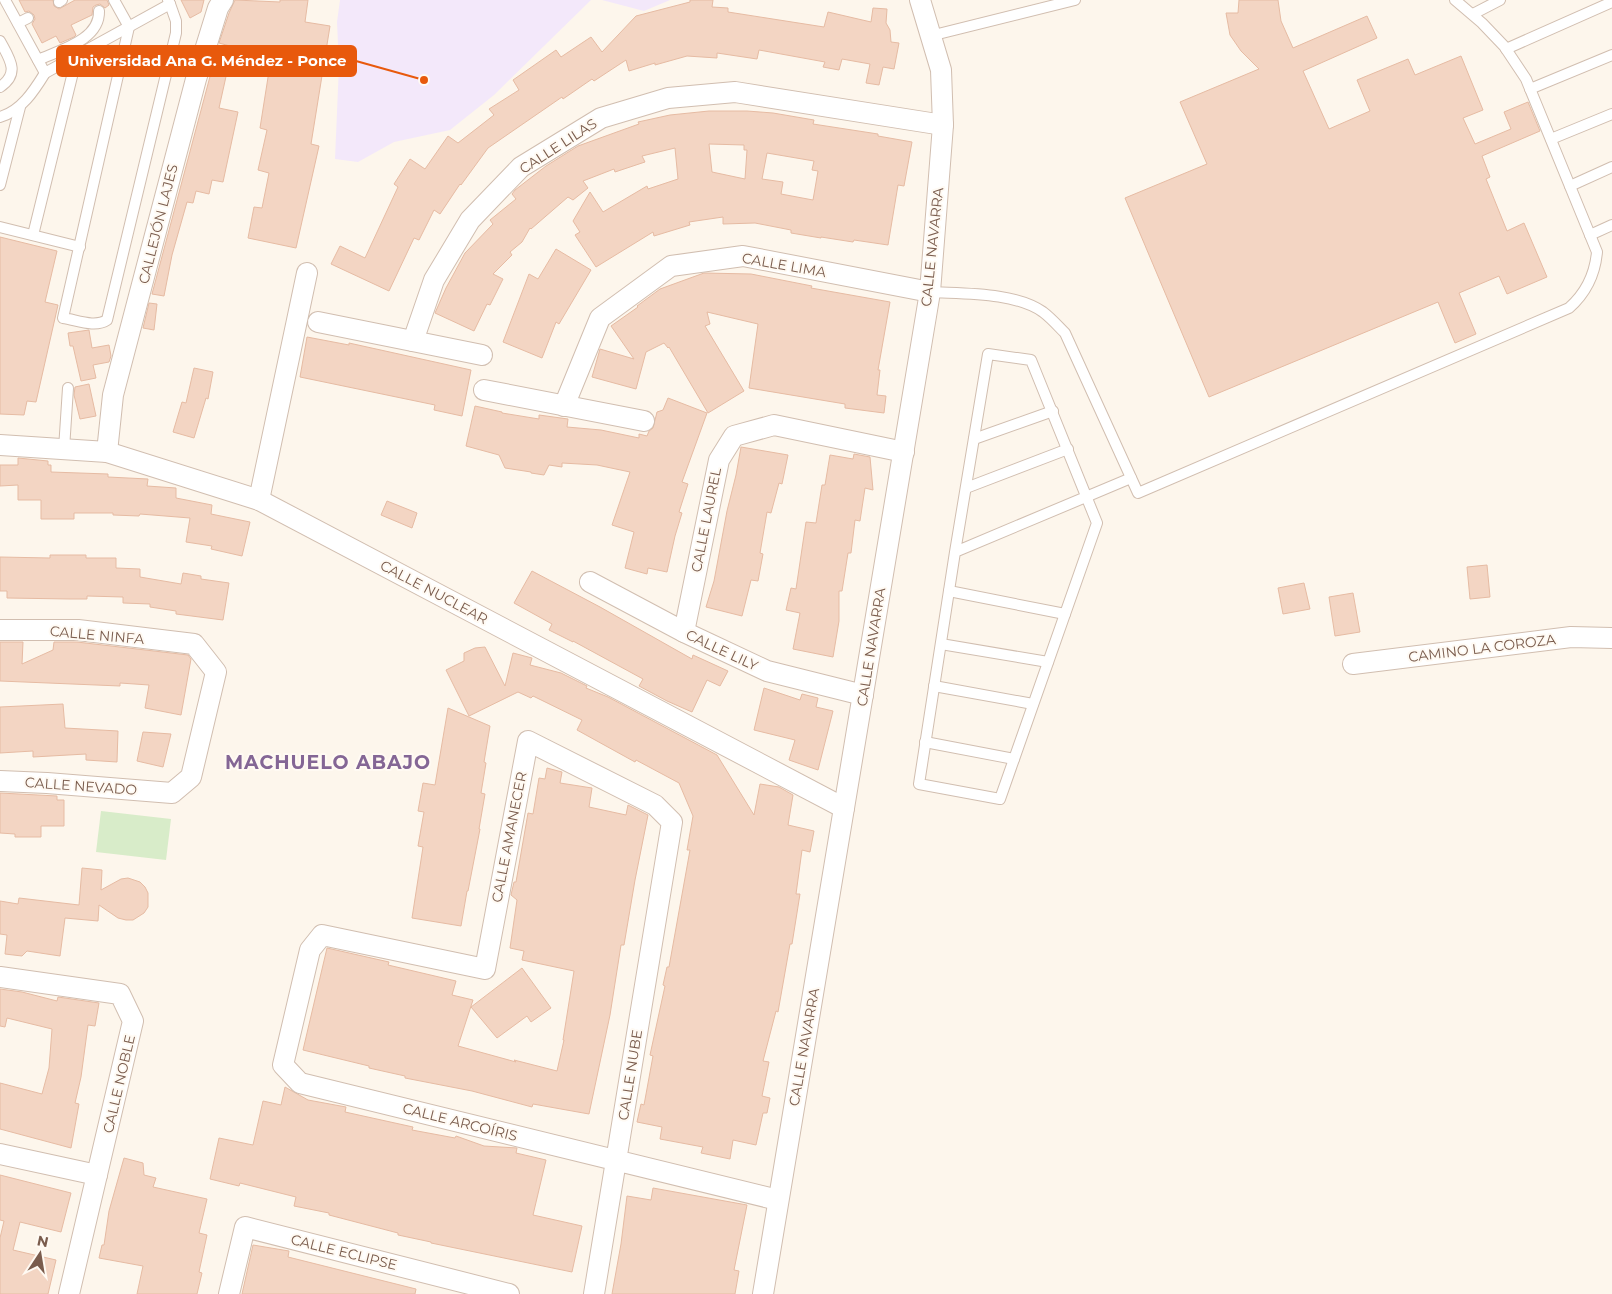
<svg xmlns="http://www.w3.org/2000/svg" width="1612" height="1294" font-family="Montserrat,sans-serif">
<style>
.education{fill:#f3e8fa}
.green{fill:#d8ecc9}
.building{fill:#f3d5c3;stroke:#e6bba3;fill-rule:evenodd}
.lines{fill:none;stroke-linecap:round;stroke-linejoin:round}
.service-casing{stroke:#d1beb0;stroke-width:12}
.minor-casing{stroke:#d1beb0;stroke-width:22}
.service{stroke:#fff;stroke-width:10}
.minor{stroke:#fff;stroke-width:20}
.labels{text-anchor:middle;dominant-baseline:central;stroke-width:4;stroke-linejoin:round;paint-order:stroke}
.street-label{font-size:14px;fill:#7a5c4d;stroke:#fffaf3}
.district-label{font-size:19px;font-weight:bold;letter-spacing:1px;fill:#846695;stroke:#fffaf3}
.leader{fill:none;stroke:#e8590c;stroke-width:2}
.callout-dot{fill:#e8590c;stroke:#fffaf3;stroke-width:2}
.callout{fill:#e8590c;stroke:#e8590c;stroke-width:2}
.callout-label{font-size:15px;text-anchor:middle;font-weight:bold;fill:#fff}
</style>
<rect width="100%" height="100%" fill="#fdf6ec"/>
<g class="education">
<polygon points="340,0 591,0 494,95 450,130 394,142 358,162 335,159 339,65 337,22"/>
<polygon points="602,0 670,0 644,11"/>
</g>
<polygon class="green" points="101,811 171,819 166,860 96,852"/>
<g class="building">
<polygon points="19,0 53,0 54,6 59,9 75,0 107,0 109,5 105,8 100,4 96,5 93,7 92,15 71,25 76,35 74,37 60,43 56,36 42,43 32,24 35,19 34,15 29,11 25,12"/>
<polygon points="181,0 204,0 201,12 190,18"/>
<polygon points="235,0 280,2 280,0 308,0 305,22 330,26 311,144 319,146 296,248 248,238 254,207 262,208 269,173 258,170 267,130 260,128 272,52 252,48 246,72 234,70 237,48 219,43 229,13"/>
<polygon points="690,0 713,0 712,7 728,8 728,12 824,27 828,12 871,22 873,8 887,9 886,23 890,30 891,42 899,43 894,69 883,67 879,85 866,83 870,64 842,59 839,70 823,67 825,62 759,50 757,59 717,53 717,58 687,56 655,65 655,63 629,71 626,60 594,81 592,79 563,99 562,97 488,148 461,185 460,184 440,214 434,210 419,240 414,238 389,291 331,264 340,246 365,258 398,187 394,184 410,159 425,169 448,136 458,143 494,115 489,109 519,90 513,80 556,50 561,57 591,37 602,52 636,16 690,2"/>
<polygon points="1239,0 1278,0 1281,21 1293,48 1367,16 1377,38 1303,71 1329,129 1370,111 1357,80 1408,59 1415,75 1461,56 1483,110 1463,118 1475,144 1511,129 1504,112 1528,102 1540,131 1482,156 1490,177 1486,179 1507,231 1524,223 1547,277 1507,294 1499,276 1459,293 1476,334 1455,343 1438,302 1209,397 1125,198 1207,164 1180,102 1259,69 1241,51 1230,35 1226,13 1238,13"/>
<polygon points="212,69 227,72 219,108 238,112 223,182 212,180 209,194 196,191 193,203 187,202 172,255 164,296 152,294"/>
<path d="M 709,111 L 747,111 L 773,113 L 814,120 L 813,124 L 878,134 L 878,136 L 912,142 L 904,186 L 898,185 L 888,245 L 854,240 L 853,242 L 821,237 L 821,238 L 791,233 L 791,230 L 755,223 L 723,224 L 723,217 L 689,222 L 690,225 L 654,236 L 653,232 L 596,267 L 575,235 L 580,232 L 573,221 L 590,192 L 603,212 L 647,186 L 648,189 L 678,179 L 675,148 L 642,156 L 645,162 L 615,172 L 614,169 L 583,181 L 588,188 L 573,200 L 568,197 L 531,229 L 530,228 L 522,242 L 510,252 L 512,255 L 493,274 L 503,279 L 490,305 L 487,304 L 474,331 L 435,313 L 446,288 L 465,253 L 493,224 L 490,220 L 516,199 L 512,194 L 515,190 L 546,166 L 578,146 L 639,124 L 638,122 L 670,115 ZM 709,144 L 744,145 L 744,150 L 747,150 L 745,179 L 712,172 ZM 767,153 L 814,161 L 812,170 L 818,171 L 813,200 L 781,194 L 783,182 L 762,179 Z"/>
<polygon points="0,237 57,251 45,302 58,305 36,402 27,401 24,415 0,414"/>
<polygon points="556,249 591,270 559,324 556,322 542,358 503,342 529,274 538,279"/>
<polygon points="704,273 751,274 812,286 811,288 890,302 878,370 880,370 877,395 886,396 884,413 845,408 845,404 749,388 758,324 707,312 710,324 705,326 744,391 708,413 669,347 668,348 664,343 646,352 636,389 592,377 600,349 634,359 611,326 638,307 637,306 660,289"/>
<polygon points="149,303 157,304 154,330 143,328"/>
<polygon points="89,330 92,348 109,345 111,356 109,362 93,365 96,378 81,381 73,346 70,346 68,333"/>
<polygon points="307,337 349,345 349,343 471,370 462,416 434,410 435,405 300,377"/>
<polygon points="194,368 213,372 208,399 206,398 194,438 173,432 182,402 186,403"/>
<polygon points="89,384 96,416 80,419 74,395 75,387"/>
<polygon points="668,398 707,413 682,482 688,484 679,512 682,513 675,536 667,572 648,568 647,574 625,568 634,532 612,525 630,472 597,465 562,463 562,467 549,465 544,475 531,473 531,472 505,468 499,455 466,446 475,406 502,412 502,413 539,419 539,415 568,419 567,427 601,430 639,438 639,434 647,436 649,431 653,428 657,412 663,410"/>
<polygon points="741,447 788,455 782,484 779,483 771,513 767,512 760,553 763,554 758,581 751,580 742,616 706,607 714,581 727,511 736,475"/>
<polygon points="854,454 870,457 873,490 865,488 860,521 855,520 851,553 848,553 842,591 839,591 839,621 833,657 793,649 800,613 786,610 791,588 796,589 806,522 816,523 822,485 825,485 830,455 853,459"/>
<polygon points="18,458 48,461 48,465 51,465 51,472 108,474 108,477 148,479 147,486 176,488 176,498 212,505 211,514 250,522 242,556 211,549 212,546 186,542 190,518 140,514 139,516 113,515 113,513 74,513 74,519 41,519 41,500 18,500 18,485 0,486 0,465 18,465"/>
<polygon points="387,501 417,513 412,528 381,515"/>
<polygon points="50,555 86,555 86,558 116,558 116,568 140,569 140,577 181,584 183,573 201,576 201,579 229,583 223,620 176,614 176,611 150,607 150,604 123,603 123,597 87,596 87,599 70,599 7,598 7,591 0,591 0,557 50,558"/>
<polygon points="1487,565 1490,597 1470,599 1467,567"/>
<polygon points="532,571 600,607 692,659 693,655 728,671 720,686 707,680 692,712 667,701 639,686 643,679 573,641 573,642 549,630 552,624 514,603"/>
<polygon points="1304,583 1310,609 1283,614 1278,588"/>
<polygon points="1353,593 1360,632 1335,636 1329,597"/>
<polygon points="0,642 23,642 22,664 53,650 54,642 77,642 188,655 191,659 181,715 145,708 149,685 120,683 120,686 0,681"/>
<polygon points="485,647 505,686 513,653 532,658 530,665 561,673 587,686 586,688 608,697 717,755 754,815 760,784 779,787 793,795 788,825 814,831 810,852 802,850 796,894 800,894 792,944 790,944 778,1012 776,1011 763,1061 769,1062 762,1096 770,1098 767,1113 763,1113 756,1145 733,1140 730,1159 701,1153 703,1147 660,1139 662,1127 637,1122 641,1104 644,1105 653,1056 650,1055 665,986 663,985 667,967 669,967 690,850 687,850 693,816 679,783 636,760 635,762 577,730 582,720 533,696 531,698 518,692 469,716 446,670 464,661 464,653 475,648"/>
<polygon points="764,688 800,700 802,694 818,698 816,707 833,711 818,770 789,760 795,740 754,730"/>
<polygon points="63,704 65,728 118,731 117,762 86,760 86,754 33,757 33,751 0,753 0,707"/>
<polygon points="448,708 490,726 484,762 486,763 481,793 485,794 479,829 480,829 468,891 467,891 461,926 412,918 423,847 418,846 424,812 418,811 423,783 435,785"/>
<polygon points="143,732 171,734 163,767 137,761"/>
<polygon points="547,768 562,772 560,783 592,788 589,807 626,815 628,805 648,815 635,880 624,945 621,945 610,1015 589,1114 533,1104 532,1107 472,1091 405,1078 405,1076 369,1068 369,1066 303,1050 327,948 389,962 388,965 456,981 452,995 473,1000 458,1046 516,1062 514,1060 557,1071 564,1040 563,1040 574,971 522,960 524,951 510,948 517,900 511,895 514,882 516,882 528,813 533,814 539,778 545,779"/>
<polygon points="0,793 57,796 57,800 64,800 64,826 41,826 41,837 15,837 15,834 0,833"/>
<polygon points="82,868 102,870 101,890 121,879 128,878 140,882 145,887 148,893 148,907 144,913 133,920 126,920 118,918 99,905 98,921 65,918 60,956 27,951 22,956 5,954 7,935 0,934 0,901 18,904 19,898 79,905"/>
<polygon points="522,968 551,1008 531,1022 527,1016 497,1038 471,1007"/>
<polygon points="0,989 22,992 57,1001 58,997 99,1003 95,1026 88,1025 81,1077 75,1103 79,1104 71,1148 0,1129 0,1083 42,1094 49,1068 52,1029 7,1018 5,1027 0,1026"/>
<polygon points="285,1087 308,1100 346,1107 345,1112 413,1127 412,1130 455,1138 456,1136 484,1146 517,1148 516,1153 546,1160 533,1215 582,1226 572,1272 431,1243 431,1242 398,1235 398,1233 329,1215 329,1213 294,1206 296,1197 240,1183 239,1186 210,1179 219,1138 253,1145 263,1101 281,1105"/>
<polygon points="124,1158 143,1163 144,1175 156,1178 153,1187 207,1199 199,1233 207,1235 199,1272 202,1273 197,1294 137,1294 143,1266 99,1258 102,1245 104,1245 109,1211"/>
<polygon points="0,1175 71,1193 61,1232 20,1222 13,1250 56,1260 48,1294 0,1294 0,1238 4,1221 0,1220"/>
<polygon points="653,1188 747,1205 734,1270 739,1271 735,1294 612,1294 621,1244 627,1196 651,1200"/>
<polygon points="253,1245 289,1251 288,1257 416,1289 415,1294 242,1294"/>
</g>
<g class="lines">
<defs>
<g id="service">
<polyline points="5,0 45,73 170,4 168,0"/>
<path d="M 114,0 L 129,27 L 63,318 C 77,320 95,328 107,320 L 176,33 L 176,21 L 170,4"/>
<polyline points="59,2 62,0"/>
<polyline points="1473,14 1500,0"/>
<polyline points="18,23 28,18"/>
<polyline points="930,36 1075,0"/>
<path d="M 0,41 C 9,58 21,73 0,87"/>
<polyline points="1506,49 1612,2"/>
<path d="M 38,60 C 60,50 100,40 99,11"/>
<polyline points="1530,89 1612,55"/>
<path d="M 0,117 C 21,111 34,91 45,73"/>
<polyline points="1551,139 1612,114"/>
<polyline points="0,185 20,107"/>
<polyline points="1570,186 1612,167"/>
<polyline points="0,227 80,247"/>
<polyline points="33,235 77,56"/>
<polyline points="1590,235 1612,225"/>
<path d="M 930,292 C 963,294 1015,292 1043,312 C 1051,318 1058,326 1065,333 L 1138,493 L 1569,308 C 1586,293 1595,274 1597,252 L 1526,79 L 1504,46 L 1482,23 L 1455,0"/>
<polyline points="974,439 1053,411"/>
<polyline points="64,449 68,388"/>
<polyline points="966,488 1068,449"/>
<polyline points="955,552 988,354 1031,360 1097,523 1000,799 919,784 955,552 1131,478"/>
<polyline points="949,591 1065,614"/>
<polyline points="941,644 1048,662"/>
<polyline points="934,686 1033,704"/>
<polyline points="925,742 1014,759"/>
</g>
<g id="minor">
<polyline points="318,322 482,355"/>
<polyline points="413,341 434,280 470,220 521,167 601,118 668,98 735,92 943,125"/>
<polyline points="484,390 644,421"/>
<polyline points="564,406 600,318 671,266 743,256 930,292"/>
<polyline points="0,445 107,452 259,500 844,808"/>
<polyline points="107,452 113,395 196,79 218,8 223,0"/>
<polyline points="259,500 307,273"/>
<polyline points="590,582 684,632 767,671 863,695"/>
<polyline points="0,630 78,630 194,644 216,672 191,777 172,793 47,783 0,781"/>
<polyline points="684,632 719,460 734,436 774,425 904,452"/>
<polyline points="1353,664 1571,637 1612,638"/>
<polyline points="0,977 120,994 133,1021 69,1294"/>
<polyline points="0,1154 97,1175"/>
<polyline points="229,1294 245,1227 509,1294"/>
<polyline points="594,1294 672,822 655,805 528,741 485,969 322,935 310,950 283,1065 300,1083 778,1200"/>
<polyline points="763,1294 930,292 943,125 941,70 920,0"/>
</g>
</defs>
<use href="#service" class="service-casing"/>
<use href="#minor" class="minor-casing"/>
<use href="#service" class="service"/>
<use href="#minor" class="minor"/>
</g>
<g class="labels">
<g class="street-label">
<text transform="translate(558 146) rotate(-33)">CALLE LILAS</text>
<text transform="translate(158 224) rotate(-76)">CALLEJÓN LAJES</text>
<text transform="translate(932 247) rotate(-84)">CALLE NAVARRA</text>
<text transform="translate(784 265) rotate(10)">CALLE LIMA</text>
<text transform="translate(706 520) rotate(-79)">CALLE LAUREL</text>
<text transform="translate(434 592) rotate(28)">CALLE NUCLEAR</text>
<text transform="translate(97 635) rotate(5)">CALLE NINFA</text>
<text transform="translate(871 647) rotate(-81)">CALLE NAVARRA</text>
<text transform="translate(1482 648) rotate(-7)">CAMINO LA COROZA</text>
<text transform="translate(722 650) rotate(25)">CALLE LILY</text>
<text transform="translate(81 786) rotate(4)">CALLE NEVADO</text>
<text transform="translate(509 837) rotate(-79)">CALLE AMANECER</text>
<text transform="translate(804 1047) rotate(-80)">CALLE NAVARRA</text>
<text transform="translate(630 1075) rotate(-81)">CALLE NUBE</text>
<text transform="translate(119 1084) rotate(-77)">CALLE NOBLE</text>
<text transform="translate(460 1122) rotate(14)">CALLE ARCOÍRIS</text>
<text transform="translate(344 1252) rotate(14)">CALLE ECLIPSE</text>
</g>
<g class="district-label">
<text x="328" y="762">MACHUELO ABAJO</text>
</g>
</g>
<path class="leader" d="M424 80L356 61"/>
<circle class="callout-dot" cx="424" cy="80" r="5"/>
<rect class="callout" x="57" y="46" width="299" height="30" rx="5"/>
<g class="callout-label">
<text x="207" y="66">Universidad Ana G. Méndez - Ponce</text>
</g>
<g transform="translate(40 1254) rotate(12)" stroke="#fffaf3" stroke-width="4" paint-order="stroke">
<path d="M0-4L9 19L0 12L-9 19Z" fill="#7a5c4d"/>
<text y="-8" font-size="14" font-weight="bold" text-anchor="middle" fill="#7a5c4d">N</text>
</g>
</svg>
